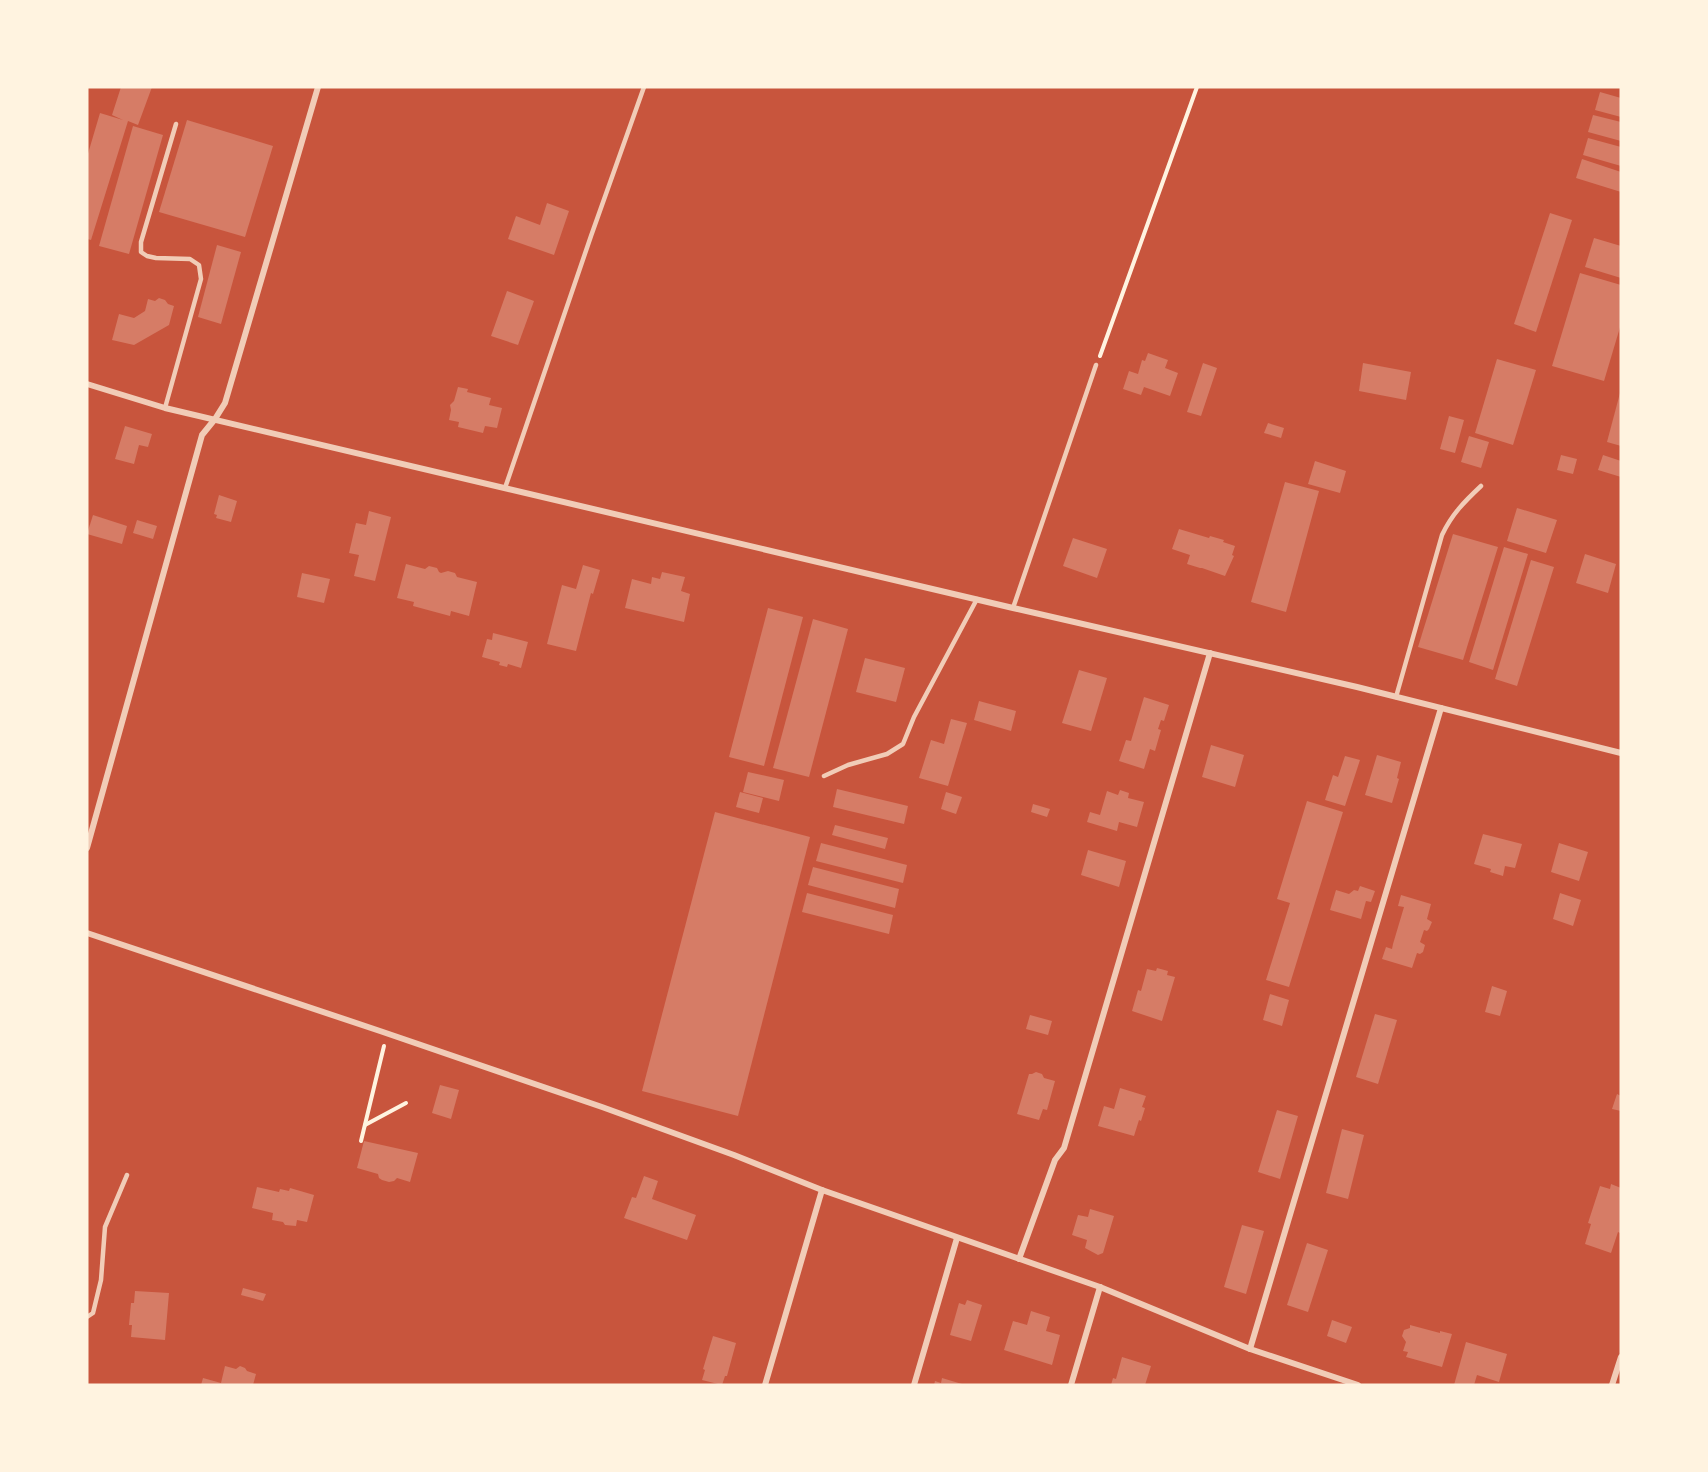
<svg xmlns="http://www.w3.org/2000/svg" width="1708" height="1472" font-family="Mulish,sans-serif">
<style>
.building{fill:#d67c66}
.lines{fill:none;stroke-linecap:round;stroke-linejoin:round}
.path{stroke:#fff3e0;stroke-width:4}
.service{stroke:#f1ccb7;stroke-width:4.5}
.minor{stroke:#f1ccb7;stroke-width:6}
</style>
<rect width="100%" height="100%" fill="#c8553d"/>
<g class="building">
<polygon points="121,87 152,87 138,125 128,121 91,240 87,239 87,157 100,113 123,120 112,115"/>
<polygon points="1600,92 1621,98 1621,117 1595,110"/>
<polygon points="1593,115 1621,122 1621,141 1588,132"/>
<polygon points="187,120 273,146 245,237 159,212"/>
<polygon points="133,126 163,135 129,254 99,246"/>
<polygon points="1588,138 1621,147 1621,166 1583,155"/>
<polygon points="1582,159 1621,172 1621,192 1576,178"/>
<polygon points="547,203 569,211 554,255 508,239 516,216 540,225"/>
<polygon points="1550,213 1572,220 1536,332 1514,324"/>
<polygon points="1594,238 1621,246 1621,278 1585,267"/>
<polygon points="217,245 241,252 221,324 198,317"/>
<polygon points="1580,273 1621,285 1621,324 1604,381 1552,366"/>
<polygon points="507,291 534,301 518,345 491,336"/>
<polygon points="159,298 165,300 168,304 174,306 169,325 134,345 112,340 119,314 134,318 145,311 148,299 155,301"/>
<polygon points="1148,353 1168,360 1165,368 1178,373 1170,396 1144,387 1141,395 1123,389 1129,371 1138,374 1142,360 1145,361"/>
<polygon points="1497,359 1536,370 1513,445 1475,433"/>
<polygon points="1203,363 1217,368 1201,416 1187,412"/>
<polygon points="1363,363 1411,372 1406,400 1359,391"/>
<polygon points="458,387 468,389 467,392 491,398 489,405 502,408 497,428 485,426 483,433 458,427 459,422 449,420 451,410 450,405 454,401"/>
<polygon points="1620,393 1621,393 1621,446 1607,442"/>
<polygon points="1449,416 1464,420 1455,453 1440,449"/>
<polygon points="1268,423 1284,428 1281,438 1264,433"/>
<polygon points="125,426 152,434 148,447 139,445 134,464 115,459"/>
<polygon points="1469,436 1489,442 1481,468 1461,462"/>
<polygon points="1561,455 1577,459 1573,474 1557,470"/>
<polygon points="1603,455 1621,461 1621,477 1598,470"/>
<polygon points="1315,461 1346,471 1340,493 1308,484"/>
<polygon points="1285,482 1319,491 1286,612 1251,602"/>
<polygon points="219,495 237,501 231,522 216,518 217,515 214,514"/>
<polygon points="1517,508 1557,520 1546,553 1507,541"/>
<polygon points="369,511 391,517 375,581 354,576 359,555 349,553 356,523 366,525"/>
<polygon points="93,515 127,526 122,544 87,534"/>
<polygon points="137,520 157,526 153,539 133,533"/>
<polygon points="1179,529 1209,538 1210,536 1224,540 1223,542 1235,546 1232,555 1234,556 1225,576 1202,568 1200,568 1187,564 1190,555 1172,549"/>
<polygon points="1453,534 1498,547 1463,660 1418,647"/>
<polygon points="1073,538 1107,549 1097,578 1063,566"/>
<polygon points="1504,547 1528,554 1493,670 1469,662"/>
<polygon points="1585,554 1616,564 1608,593 1576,583"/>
<polygon points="1531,560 1554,567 1517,686 1495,679"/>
<polygon points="406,564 425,569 429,566 437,568 439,572 441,573 448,571 455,573 457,577 477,582 469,616 451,611 450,616 413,606 414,602 397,598"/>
<polygon points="583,565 600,570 593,594 591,593 576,651 547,644 562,585 576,589"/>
<polygon points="662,572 685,577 681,591 690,594 684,622 625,608 632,579 651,584 652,577 660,579"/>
<polygon points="302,573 330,579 324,603 297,597"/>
<polygon points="768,608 803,617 764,766 729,757"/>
<polygon points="813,619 848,629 809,777 773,768"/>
<polygon points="493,633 528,642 521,668 508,664 507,667 499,665 500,662 482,657 487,639 492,640"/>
<polygon points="865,658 905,668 896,702 856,692"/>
<polygon points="1079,670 1107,678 1091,731 1062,723"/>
<polygon points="1144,697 1169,705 1164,721 1161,720 1158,729 1161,730 1155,751 1150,749 1144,769 1119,761 1126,740 1131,741"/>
<polygon points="979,701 1016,711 1011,731 974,720"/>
<polygon points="951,719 967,723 948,786 919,778 931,740 944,744"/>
<polygon points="1211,745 1244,755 1235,787 1202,777"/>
<polygon points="1377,755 1401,762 1397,778 1399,779 1392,803 1365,795"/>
<polygon points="1345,756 1360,760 1345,806 1325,800 1333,775 1338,777"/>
<polygon points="748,772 784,780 779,801 743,792"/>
<polygon points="837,789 908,806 904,824 833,807"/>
<polygon points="1120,790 1129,793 1128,798 1144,802 1137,827 1119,822 1117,831 1087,822 1090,812 1100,815 1107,791 1118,795"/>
<polygon points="740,792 763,798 759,813 736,807"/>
<polygon points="946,792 962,797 956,814 941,809"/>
<polygon points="1307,801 1343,812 1289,987 1266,980 1290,903 1277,899"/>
<polygon points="1033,804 1050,809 1047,817 1031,812"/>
<polygon points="715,812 810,837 738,1116 642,1091"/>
<polygon points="835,825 888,838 885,849 832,835"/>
<polygon points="1483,834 1522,844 1515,868 1505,866 1503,876 1490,872 1491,869 1474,864"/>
<polygon points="821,843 907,865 903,883 816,861"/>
<polygon points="1559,843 1588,852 1579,881 1551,872"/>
<polygon points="1088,850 1126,861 1119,887 1081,875"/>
<polygon points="813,867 899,889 895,908 808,885"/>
<polygon points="1360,886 1375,891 1371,902 1366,901 1361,919 1330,910 1336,890 1349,894 1354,890 1358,891"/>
<polygon points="807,893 893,915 889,934 802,912"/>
<polygon points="1560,893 1581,900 1573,926 1553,919"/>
<polygon points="1401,895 1431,904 1427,919 1432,922 1429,929 1427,931 1424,930 1420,942 1425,945 1423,952 1420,954 1417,953 1412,968 1382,959 1386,947 1392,949 1393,944 1404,907 1398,906"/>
<polygon points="1157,968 1168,971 1167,975 1175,977 1162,1021 1132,1011 1138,990 1141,991 1147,969 1156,971"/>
<polygon points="1492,986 1507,991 1500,1016 1485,1012"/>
<polygon points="1270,994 1289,1000 1282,1026 1263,1020"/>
<polygon points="1375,1014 1397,1020 1378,1084 1356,1077"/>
<polygon points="1030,1015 1052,1021 1048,1035 1026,1029"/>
<polygon points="1036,1072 1042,1074 1044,1078 1055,1081 1047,1110 1043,1109 1039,1120 1017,1114 1029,1074 1032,1074"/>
<polygon points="440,1085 459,1090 451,1119 432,1113"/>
<polygon points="1120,1088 1146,1096 1142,1107 1145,1108 1141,1121 1139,1120 1134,1136 1098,1126 1104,1106 1114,1109"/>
<polygon points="1617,1094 1621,1096 1621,1111 1612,1109"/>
<polygon points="1277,1110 1298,1116 1280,1179 1258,1172"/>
<polygon points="1342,1129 1364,1135 1348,1199 1326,1193"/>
<polygon points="364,1141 418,1153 410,1182 397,1178 394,1181 389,1182 382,1180 379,1178 378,1174 357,1168"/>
<polygon points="644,1176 658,1181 652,1199 696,1215 687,1240 624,1218 632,1197 636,1198"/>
<polygon points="1611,1184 1621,1188 1621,1231 1620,1233 1618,1232 1611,1253 1585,1244 1591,1224 1588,1223 1600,1186 1610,1189"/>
<polygon points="257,1187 279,1192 280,1189 289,1191 290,1188 314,1195 307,1222 297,1220 296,1226 285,1225 283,1222 272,1220 273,1213 252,1208"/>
<polygon points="1090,1209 1114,1216 1103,1253 1098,1255 1085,1248 1087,1240 1072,1235 1078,1215 1088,1217"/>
<polygon points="1242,1225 1264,1231 1246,1294 1224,1287"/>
<polygon points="1307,1243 1328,1250 1308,1312 1287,1305"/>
<polygon points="243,1288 266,1294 263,1301 241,1295"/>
<polygon points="135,1291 169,1293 165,1340 131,1337 132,1325 129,1325 131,1303 134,1303"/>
<polygon points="967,1300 982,1305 971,1341 950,1335 959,1303 965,1305"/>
<polygon points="1031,1311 1050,1317 1046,1331 1060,1335 1052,1365 1004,1350 1013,1321 1027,1325"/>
<polygon points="1332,1320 1352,1327 1346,1343 1327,1336"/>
<polygon points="1410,1325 1440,1333 1440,1331 1452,1334 1442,1367 1406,1357 1408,1352 1403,1351 1406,1342 1402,1336 1404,1330 1410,1328"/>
<polygon points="713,1336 736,1343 727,1376 725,1376 722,1385 702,1380 705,1370 703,1369"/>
<polygon points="1466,1342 1507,1354 1499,1382 1477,1375 1474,1385 1454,1385"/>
<polygon points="1122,1357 1151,1366 1145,1385 1111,1385 1113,1378 1116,1379"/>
<polygon points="225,1366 236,1369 240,1366 245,1368 247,1371 256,1374 253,1385 201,1385 203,1378 221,1383"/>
<polygon points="942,1378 962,1384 962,1385 934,1385 935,1381 941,1383"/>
</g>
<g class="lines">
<g class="path">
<polyline points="1100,356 1197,87"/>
<polyline points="365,1125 406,1103"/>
<polyline points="361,1141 384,1046"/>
</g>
<g class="service">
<polyline points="165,408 201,279 199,265 190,259 156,258 147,256 141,252 141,242 176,124"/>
<polyline points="505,488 591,236 644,87"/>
<polyline points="1013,608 1096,365"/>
<path d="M 1396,697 L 1442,535 C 1452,514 1464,502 1481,486"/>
<polyline points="824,776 848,765 887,754 903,744 914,717 977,599"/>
<polyline points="87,1317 93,1313 101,1280 105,1227 127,1175"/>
</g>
<g class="minor">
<polyline points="87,384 165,408 1013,608 1357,687 1621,753"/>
<polyline points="87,848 202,435 215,419 225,403 318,87"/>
<polyline points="87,933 380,1031 602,1107 734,1155 822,1190 1100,1287 1250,1349 1358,1385"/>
<polyline points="1019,1259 1055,1160 1064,1148 1210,653"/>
<polyline points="1250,1349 1441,708"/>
<polyline points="765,1385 822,1190"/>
<polyline points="914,1385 957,1238"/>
<polyline points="1071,1385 1100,1287"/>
<polyline points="1612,1385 1621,1357"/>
</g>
</g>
<rect width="1708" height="1472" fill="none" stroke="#fff3e0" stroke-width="177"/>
</svg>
